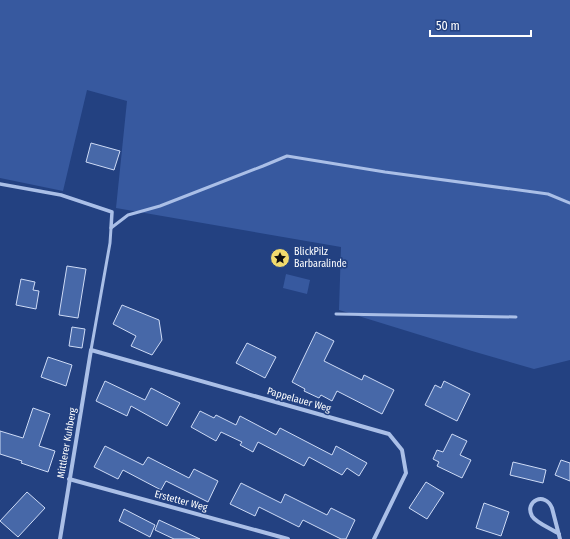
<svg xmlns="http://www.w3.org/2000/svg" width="570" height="539" font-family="'Fira Sans Condensed',sans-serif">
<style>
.green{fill:#37599f}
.building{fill:#4768a8;stroke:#cedbf6}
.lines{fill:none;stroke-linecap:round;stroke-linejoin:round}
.service{stroke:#aabfe7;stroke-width:3}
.pedestrian{stroke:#aabfe7;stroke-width:3.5}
.minor{stroke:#aabfe7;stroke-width:4}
.labels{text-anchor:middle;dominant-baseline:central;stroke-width:3.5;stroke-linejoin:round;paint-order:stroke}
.poi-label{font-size:10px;fill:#fff;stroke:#234181;text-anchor:start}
.street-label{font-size:10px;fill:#fff;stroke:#234181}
</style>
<rect width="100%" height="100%" fill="#234181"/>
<g class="green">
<polygon points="0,0 570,0 570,360 534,369 472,351 339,310 341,247 116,208 127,101 87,90 63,191 0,178"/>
<polygon points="286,274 310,280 307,294 283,288"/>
</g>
<g class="building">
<polygon points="91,143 120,151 114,170 86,162"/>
<polygon points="67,266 86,269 78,318 59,315"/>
<polygon points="21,279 35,282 33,290 39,291 36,309 16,305"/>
<polygon points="122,305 159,320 162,340 152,355 131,346 136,336 113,324"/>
<polygon points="72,327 85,329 82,348 69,346"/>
<polygon points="316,332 334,341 324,361 362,380 364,375 394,390 382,414 337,391 332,401 321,395 319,398 304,391 305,389 292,382"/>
<polygon points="247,343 276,357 265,378 236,363"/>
<polygon points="48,357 72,365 66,386 41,377"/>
<polygon points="105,381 145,400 151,388 180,403 167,426 131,406 127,416 96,401"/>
<polygon points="444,381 470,394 457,421 425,405 435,385 441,388"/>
<polygon points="33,408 50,414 39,446 55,451 48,472 21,463 22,461 0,454 0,431 23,438"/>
<polygon points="200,411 214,418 216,415 236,425 240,416 276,435 280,428 332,455 336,446 367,463 359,476 347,468 342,475 309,457 304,466 258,442 253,452 240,445 242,442 221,432 216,441 191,427"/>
<polygon points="452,434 467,441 460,455 471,460 462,478 437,466 439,462 433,459 437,450 443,452"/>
<polygon points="105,446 143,465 148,457 189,478 194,469 218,481 208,502 166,481 161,490 123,470 118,479 94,467"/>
<polygon points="561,460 570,463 570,481 555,475"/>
<polygon points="513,462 546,470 543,483 510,475"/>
<polygon points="426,482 444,493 427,519 409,508"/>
<polygon points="241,483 281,503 285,494 327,515 331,508 355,520 346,539 341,539 303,520 299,527 259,507 255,516 230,504"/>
<polygon points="27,492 45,508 18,537 0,521"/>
<polygon points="484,503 509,512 501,536 476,528"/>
<polygon points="124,509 155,525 150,537 119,521"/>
<polygon points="159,520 200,539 174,539 155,530"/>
</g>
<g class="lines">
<g class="service">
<polyline points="336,314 516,317"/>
<polyline points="91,350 110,243 111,228 128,215 160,206 263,166 287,156 385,172 548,194 570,203"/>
</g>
<polyline class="pedestrian" points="0,184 61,195 112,212 111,228"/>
<g class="minor">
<polyline points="69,479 288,539"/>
<path d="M 559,534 C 552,529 536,523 532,516 C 524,501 545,491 552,508 L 560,539"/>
<polyline points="60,539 91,350 389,434 402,450 406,473 374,539"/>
</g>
</g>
<defs>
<symbol id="sight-disc" viewBox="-11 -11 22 22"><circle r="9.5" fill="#f2db6d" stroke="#234181"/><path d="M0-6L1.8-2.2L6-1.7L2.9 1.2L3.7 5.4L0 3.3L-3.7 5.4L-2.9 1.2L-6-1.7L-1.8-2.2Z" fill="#111"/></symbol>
</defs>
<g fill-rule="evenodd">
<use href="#sight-disc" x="269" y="247" width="22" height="22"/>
</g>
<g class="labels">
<g class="poi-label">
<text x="294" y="252">BlickPilz<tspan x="294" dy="12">Barbaralinde</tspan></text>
</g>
<g class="street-label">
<text transform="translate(299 400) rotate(16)">Pappelauer Weg</text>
<text transform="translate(67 443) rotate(-80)">Mittlerer Kuhberg</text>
<text transform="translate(181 501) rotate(15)">Erstetter Weg</text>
</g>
</g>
<path d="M430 30v6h101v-6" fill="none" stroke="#ffffff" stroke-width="2"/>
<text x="436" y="30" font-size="12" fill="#ffffff" stroke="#234181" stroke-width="3" paint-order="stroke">50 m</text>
</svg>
